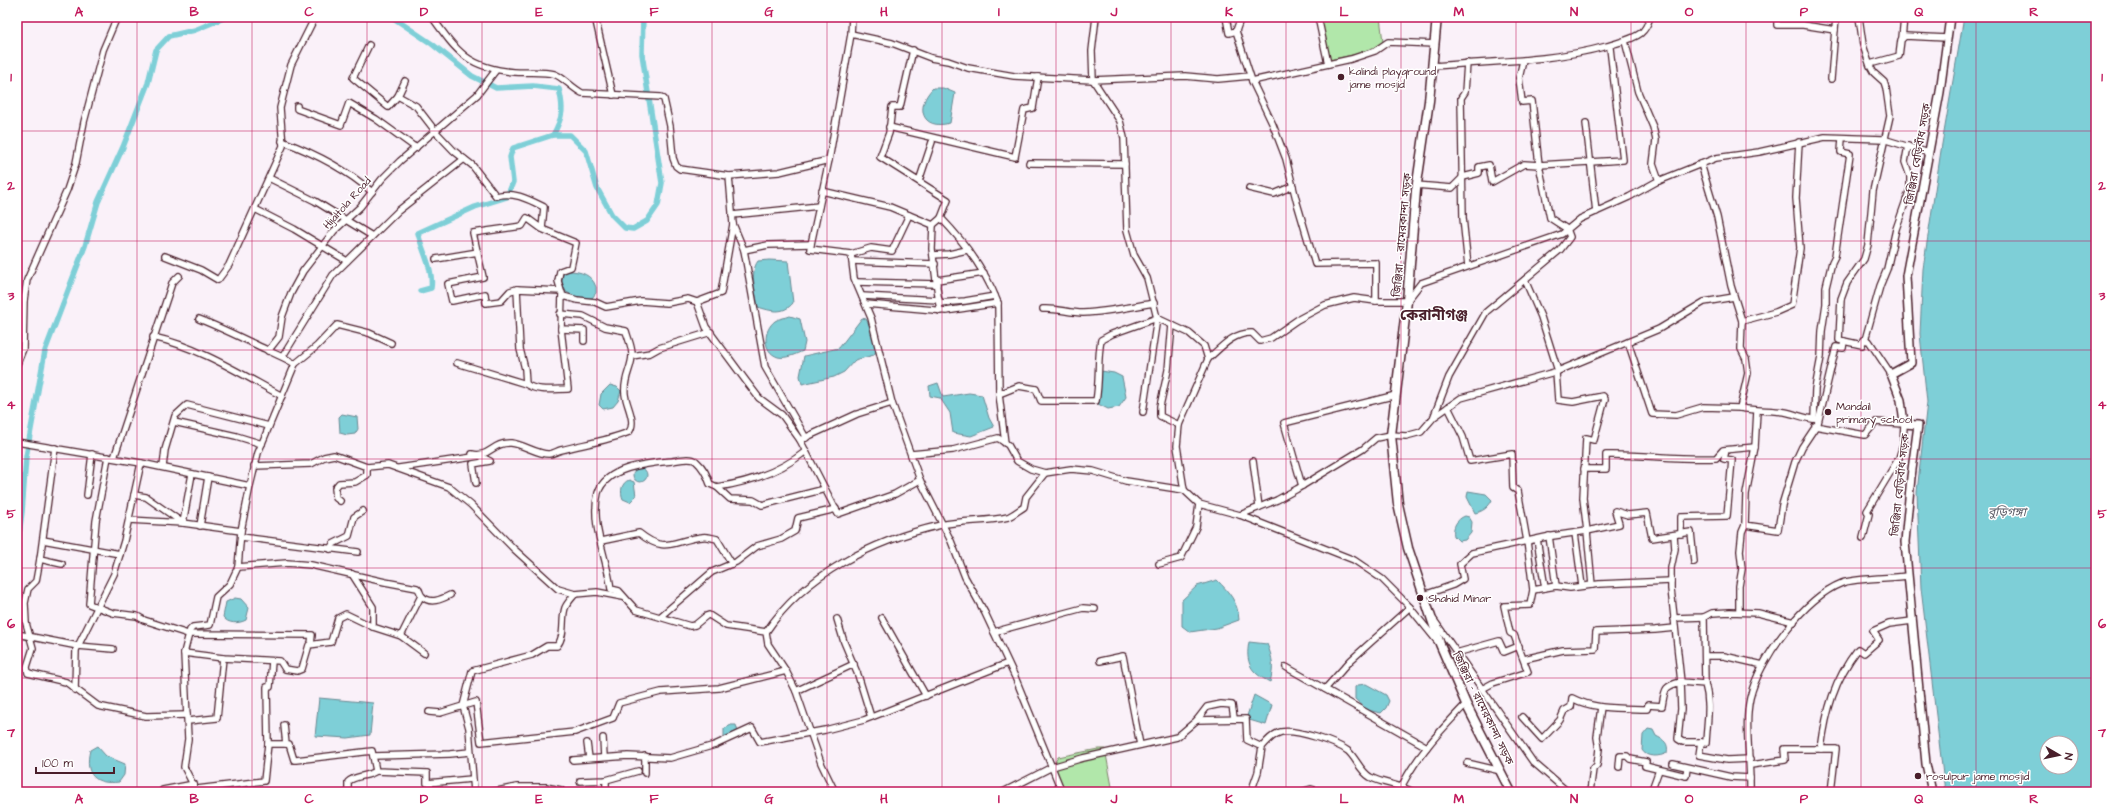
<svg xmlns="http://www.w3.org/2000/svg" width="2113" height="809" font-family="'Architects Daughter','Noto Sans Bengali',sans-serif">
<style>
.green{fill:#b1e7aa;stroke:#7e836a}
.water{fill:#7ecfd7;stroke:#698992;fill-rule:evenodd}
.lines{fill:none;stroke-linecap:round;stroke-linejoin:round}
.canal{stroke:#7ecfd7;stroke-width:5.5}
.minor-casing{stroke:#4a1f2b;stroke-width:8}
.tertiary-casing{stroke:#4a1f2b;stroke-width:10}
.primary-casing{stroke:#4a1f2b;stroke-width:11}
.minor{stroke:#fff;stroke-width:5.5}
.tertiary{stroke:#fff;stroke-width:7}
.primary{stroke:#fff;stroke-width:8}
.grid{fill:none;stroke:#c2185b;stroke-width:1;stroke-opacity:0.55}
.poi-dot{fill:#4a1f2b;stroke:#fff;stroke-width:1.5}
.labels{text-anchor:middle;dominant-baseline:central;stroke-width:3;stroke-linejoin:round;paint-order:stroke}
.poi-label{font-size:11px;fill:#4a1f2b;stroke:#fff;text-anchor:start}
.street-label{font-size:11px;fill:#4a1f2b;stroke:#fff}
.water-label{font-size:12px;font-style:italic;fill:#5c5d67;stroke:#fff}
.district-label{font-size:15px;font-weight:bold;fill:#4a1f2b;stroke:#fff}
.neatline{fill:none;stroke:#c2185b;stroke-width:1.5}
.grid-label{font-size:13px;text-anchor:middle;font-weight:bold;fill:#c2185b}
</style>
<rect width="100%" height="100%" fill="#faf1f9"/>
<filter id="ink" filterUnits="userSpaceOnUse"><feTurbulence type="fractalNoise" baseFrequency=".025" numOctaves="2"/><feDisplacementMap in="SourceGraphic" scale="8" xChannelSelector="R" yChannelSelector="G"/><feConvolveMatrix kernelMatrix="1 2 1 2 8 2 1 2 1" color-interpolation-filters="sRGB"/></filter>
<g filter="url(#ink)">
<g class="green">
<polygon points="1320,17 1380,17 1383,42 1366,52 1329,60"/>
<polygon points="1098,749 1105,749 1113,792 1062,792 1052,767 1058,757"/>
</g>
<g class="water">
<path d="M 1964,17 L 2096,17 L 2096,792 L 1945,792 L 1921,588 L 1917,492 L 1927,402 L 1920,334 L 1923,269 L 1942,144 ZM 2047,743 L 2071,743 L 2071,767 L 2047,767 Z"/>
<path d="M 933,88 L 943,88 L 955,93 L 950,123 C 921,131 915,106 933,88 Z"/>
<path d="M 769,260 L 788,261 L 793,303 C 783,315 771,311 758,307 C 756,293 749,273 758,261 Z"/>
<path d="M 568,271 C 581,271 592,275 596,287 L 596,293 L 592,298 L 577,297 L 566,292 L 562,282 L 563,274 Z"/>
<path d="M 790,316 L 800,319 L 805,342 L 803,351 C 796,354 786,359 778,357 C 762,352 763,330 775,321 C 779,318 786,318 790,316 Z"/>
<polygon points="862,318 866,319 872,330 876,351 874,355 855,360 844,372 834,377 802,384 800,376 804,356 839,348"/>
<polygon points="1101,371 1114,373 1122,377 1126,397 1119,407 1108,409 1096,403"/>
<polygon points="938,383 943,397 969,393 982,395 989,418 994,427 971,436 953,433 950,413 940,398 930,396 929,386"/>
<polygon points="610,385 617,387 621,391 618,401 613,407 603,409 599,405 601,394"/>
<polygon points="342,414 357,417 358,429 355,434 347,435 340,433 339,417"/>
<circle cx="640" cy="475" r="7"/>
<path d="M 629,480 L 634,482 L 636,496 L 630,502 L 623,499 C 620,492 621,483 629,480 Z"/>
<path d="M 1468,491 L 1486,494 L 1492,500 C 1489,507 1482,512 1475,513 L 1467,497 Z"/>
<path d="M 1465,516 L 1469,517 L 1472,522 L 1471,533 L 1465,540 L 1459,541 L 1454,536 C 1452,527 1457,519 1465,516 Z"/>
<path d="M 1217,580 C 1229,592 1238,602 1239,620 L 1217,628 L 1190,632 L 1182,626 L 1182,600 L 1197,586 Z"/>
<path d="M 235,598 L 241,599 L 249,608 L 246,620 C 238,624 228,624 223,617 L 226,602 Z"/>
<path d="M 1249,642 L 1267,644 C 1273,658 1274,668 1270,682 C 1251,673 1245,663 1249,642 Z"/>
<polygon points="1366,684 1386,695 1389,701 1386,708 1381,713 1367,710 1355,699 1355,687 1358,685"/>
<polygon points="1254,695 1272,705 1266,725 1246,719"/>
<polygon points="319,698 373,703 370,735 348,738 315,736"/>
<polygon points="731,725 736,725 738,732 726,739 724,738 724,729"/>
<path d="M 1648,729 L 1653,730 L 1656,736 C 1664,740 1669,743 1667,753 C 1660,757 1646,758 1642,750 L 1643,735 Z"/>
<path d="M 97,746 L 106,756 L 125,764 L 124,775 L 119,782 C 95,785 84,775 90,750 Z"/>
</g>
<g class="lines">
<g class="canal">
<path d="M 392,17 L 432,44 L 472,76 L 496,88 L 533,86 L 559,89 C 564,109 563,117 553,135 L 513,148 L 510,157 L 513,182 L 507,197 L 475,207 L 418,233 C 422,251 434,270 431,288 L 420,291"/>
<polyline points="553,135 570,135 586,151 597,188 612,215 625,228 633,229 647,221 658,205 662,183 642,54 643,17"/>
<polyline points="17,550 22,512 26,457 45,351 85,246 98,202 123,147 148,83 156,50 169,36 195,30 226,17"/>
</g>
<defs>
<g id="minor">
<path d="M 432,17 C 457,52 468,68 514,72 C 527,73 542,71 554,74 C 562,76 572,88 582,93 L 661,97 L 664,99 L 670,126 L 673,158 L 676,166 L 680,169 L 729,176 L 779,172 L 829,160 L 851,34 L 852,17"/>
<polyline points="595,17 613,95"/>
<polyline points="1096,17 1092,51 1093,80 1120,121 1124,138 1127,230 1134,255 1147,278 1157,318 1189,333 1204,346 1208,359 1179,425 1177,446 1184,490 1199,504 1240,515 1354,560 1382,579 1407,604 1437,641"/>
<polyline points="1226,17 1229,33 1236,31 1241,17"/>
<polyline points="1318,17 1328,64"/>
<polyline points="1777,17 1777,25 1803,25 1835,30"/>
<polyline points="1859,17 1863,45 1870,66 1874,73 1884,82 1886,88 1890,116 1873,191 1868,245 1864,259 1847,283 1841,299 1839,340 1862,345 1863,340 1869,341 1891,374"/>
<polyline points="1236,31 1252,81 1273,125 1286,159 1297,203 1315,264 1376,263 1376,301 1407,301 1421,283 1562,234 1580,219 1629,197 1656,182 1716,158 1759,152 1825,137 1883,139 1929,153"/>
<polyline points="851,34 892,43 931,58 948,61 968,68 1014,76 1093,80 1185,76 1218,79 1250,76"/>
<polyline points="1902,38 1904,17"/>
<polyline points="1625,41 1638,92 1653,127 1656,140 1653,164 1659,181"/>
<polyline points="369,45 353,78 388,107 398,96"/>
<path d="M 913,50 L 900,107 L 892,107 L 889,133 L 880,157 L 948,200 L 941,218 C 965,243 986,271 998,303"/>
<polyline points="1523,61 1519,78 1522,102 1532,101 1539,165 1623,160 1610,48"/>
<polyline points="1467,63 1465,92 1461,98 1463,218 1468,266"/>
<polyline points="1870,64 1899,56 1901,40 1905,36 1947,38"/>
<path d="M 1432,66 C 1491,61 1550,62 1607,46 C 1619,42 1632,40 1641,33 C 1647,28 1648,23 1650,17"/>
<polyline points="1831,79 1836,17"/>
<path d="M 405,81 L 398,96 L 416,106 L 436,132 L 454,151 L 472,165 L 496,196 C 513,191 528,199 544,207 L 542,229 L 527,218 L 522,226 L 473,233 L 483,277 L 448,284 L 452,301 L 485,294 L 486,303 L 501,301 L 510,291 L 517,289 L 561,291 L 558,281 L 560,271 L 571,267 L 576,243 L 542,229"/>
<polyline points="1252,81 1351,59 1375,51 1388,42 1435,44"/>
<polyline points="297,106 297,109 341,125 349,103 376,119 416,148"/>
<polyline points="1586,123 1596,212"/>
<polyline points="889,127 1015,157 1024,110 1033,108 1038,77"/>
<path d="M 282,141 C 314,153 346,169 372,192"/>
<polyline points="829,160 810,249 851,254 854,278 871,318 892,403 920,480 951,541 965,577 985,613 1015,677 1062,792"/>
<polyline points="1029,163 1125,164"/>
<polyline points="269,178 315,201 372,236"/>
<polyline points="919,181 932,142"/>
<polyline points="1416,185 1452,188 1463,177 1479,173 1479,167 1489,165 1492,182 1524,164 1539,165 1550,218 1567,229 1570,237 1560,250 1486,312 1449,377 1434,416"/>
<polyline points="1249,188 1274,194 1293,186"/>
<polyline points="822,191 890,207 933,225 941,218"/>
<polyline points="255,209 294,229 347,261"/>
<polyline points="732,215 819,206"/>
<polyline points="733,224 744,250 765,367 806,438"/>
<polyline points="933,225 932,249 940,311"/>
<polyline points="744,250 768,245 811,244"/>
<polyline points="851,254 871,248 892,251 909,215"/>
<polyline points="933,255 949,254 967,250"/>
<polyline points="165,256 201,270 218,280 229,265 283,146 280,108 291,65 315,17"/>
<polyline points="436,259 478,252"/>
<polyline points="852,261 935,264"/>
<polyline points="937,280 984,273"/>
<polyline points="1525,280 1541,317 1558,371"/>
<polyline points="856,282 937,284"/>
<path d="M 517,289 L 520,349 L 525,369 L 526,384 C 536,392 555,389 568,389 L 561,329"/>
<polyline points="562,293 561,329 584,330 584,341"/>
<polyline points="17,296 24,300"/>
<polyline points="563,296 577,300 595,302 606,307 641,301 667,303 688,299 697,302 706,327 746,381 759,398 782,415 800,440 857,414 892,403"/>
<polyline points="862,296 939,300"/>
<polyline points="697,302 721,293 733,224 729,176"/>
<polyline points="939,303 965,301 995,296"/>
<polyline points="866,304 946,311 998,303 999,394 1005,443"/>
<path d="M 1043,309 C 1057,308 1069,313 1083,313 C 1107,312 1130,307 1154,303"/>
<path d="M 199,319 C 222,328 244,339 267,350 C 277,355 286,358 295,364 L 258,453 L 250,486"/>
<polyline points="1742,321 1776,312 1792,305 1800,248 1796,198 1799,142"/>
<polyline points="1172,325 1168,370 1160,406 1160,416 1179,425"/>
<path d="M 153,337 C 199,347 241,374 282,396"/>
<polyline points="1865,340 1880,286 1887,269 1896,229 1910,189 1910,176 1905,162 1908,146"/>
<polyline points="1628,342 1652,414 1676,415 1703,407 1740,408 1748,373 1746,359 1741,349 1742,321 1731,286 1717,217 1701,164"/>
<polyline points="268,351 279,337 282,317 291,293 303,271 334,231 360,207 382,179 400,161 477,95 496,70"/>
<polyline points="283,356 333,275 398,211 464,159"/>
<polyline points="632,356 650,353 659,348 711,332"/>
<path d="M 1208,359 C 1221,347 1234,332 1252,333 L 1260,341 L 1271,338 L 1297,320 L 1325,305 L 1354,298 L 1376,301"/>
<polyline points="457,363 526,384"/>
<polyline points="17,364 23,349 24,300 27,280 67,190 76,163 84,122 103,50 117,17"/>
<polyline points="295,364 317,346 337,325 369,333 391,343"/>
<path d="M 999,394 L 1019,386 L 1036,389 L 1041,401 L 1096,401 C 1100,380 1097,360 1101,340 L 1112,334 L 1157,318 L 1143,412"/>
<polyline points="1448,407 1463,437 1470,461 1512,454 1513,488 1518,491 1527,541 1533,590 1556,586 1570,588 1599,584 1671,581"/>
<path d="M 1740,408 C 1756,411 1770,410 1785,412 C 1796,414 1805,419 1816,419"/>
<polyline points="1814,419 1815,389 1821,357 1822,331 1826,304 1826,287 1832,262 1835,256 1850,154 1841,152 1842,138"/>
<polyline points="174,422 236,436 262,444"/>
<polyline points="1815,426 1865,435 1876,422 1904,424 1903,445 1899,458 1867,511 1869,514 1863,538"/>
<polyline points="800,440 838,514 895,494 920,480"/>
<polyline points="17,442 141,463 250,486 241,531 238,567 230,584 216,597 210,625 193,627 190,630 184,653 188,739 184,767 197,792"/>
<polyline points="1755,447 1757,411"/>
<polyline points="55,448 40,559 62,564"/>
<path d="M 806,451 C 780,472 751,482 717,487 L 710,484 C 707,475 704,468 696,461 C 691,457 679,460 672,461 C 650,463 606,466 598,493 C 590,525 607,557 611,589 L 619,591 L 636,610 L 690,626 L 695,625 L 706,616 L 709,615 L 726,626 L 766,632 L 768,644 L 786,671 L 796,691 L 821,763 L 835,792"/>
<path d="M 472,454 C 490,458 492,442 511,443 C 523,444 539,455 549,454 C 553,454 557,451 561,450 C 584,444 607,441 629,432 C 637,422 626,405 625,394 C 623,378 632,368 632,355 C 632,346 628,339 626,331 L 605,327 L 583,316 L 560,314"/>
<polyline points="911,454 953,450 998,438 1008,445 1017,461 1031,469 1045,473 1071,469 1093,471 1126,481 1184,490"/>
<polyline points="108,457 96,521 89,604 113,613 137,616 144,620 188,634 312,635 311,644"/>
<polyline points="114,458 172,283 179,276"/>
<polyline points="1253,461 1259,507"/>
<polyline points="254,466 311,464 324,457 334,455 367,467 367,475 355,482 339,483 335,488 336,498 340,501"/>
<polyline points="163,467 165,450 175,416 187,405 269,426"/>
<polyline points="367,467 388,465 449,487 471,505 514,549 558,589 575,594 597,592 623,597"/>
<polyline points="399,468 480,456 490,461 473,464 476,483"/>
<path d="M 1584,469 L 1606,469 L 1606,455 C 1643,454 1679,460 1716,458 L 1723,450 L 1755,447 L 1746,494 L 1745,525 L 1778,530 L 1782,505 L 1795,462 L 1802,447 L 1818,423 L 1836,347 L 1843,348 L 1844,341"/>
<polyline points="1302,486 1284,423 1396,395"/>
<polyline points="717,487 730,499 753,500 762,505 825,489"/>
<polyline points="87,495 92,454"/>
<polyline points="134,495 146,497 183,523 241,531"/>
<polyline points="1240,515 1277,500 1297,489 1363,449 1376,438 1391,435 1406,436 1421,432 1434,417 1461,398 1558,371 1659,329 1704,302 1734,297"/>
<polyline points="129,520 183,523 192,474"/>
<polyline points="200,526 208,477"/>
<polyline points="1575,533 1582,586"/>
<polyline points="1681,534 1681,517 1727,516 1732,460 1724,459 1726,450"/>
<path d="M 1674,535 L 1675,549 L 1671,568 L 1671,589 L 1681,682 L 1705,684 C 1711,704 1707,722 1706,743 L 1701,742 L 1699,755 L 1727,760 L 1750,759"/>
<polyline points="1549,536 1556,586"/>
<polyline points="241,537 358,552"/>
<polyline points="1537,539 1545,588"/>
<polyline points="43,540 120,554"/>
<path d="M 601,541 L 639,533 C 666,555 673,540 702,537 C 707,536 713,538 717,539 L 732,564"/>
<polyline points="330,549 333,544 349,536 354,517 363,511"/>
<polyline points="40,559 36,581 28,589 25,603 26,623 33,648 27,667 28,673 66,682 98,706 146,716 187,715"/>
<polyline points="1159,564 1181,558 1196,527 1199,504"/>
<path d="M 238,567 L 287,563 L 311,565 L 385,582 L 417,588 C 421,591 419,593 422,596 C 430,605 442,599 450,595"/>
<polyline points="352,574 373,607 373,627"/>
<polyline points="1592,585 1587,531 1619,524 1615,511 1628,515 1647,513 1652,538 1691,532 1694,562"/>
<polyline points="1424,595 1453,585 1463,579 1460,564 1472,553 1546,537 1587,531 1583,498 1586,438 1594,440 1605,399 1603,396 1573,402 1558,400 1556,372"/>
<polyline points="1739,612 1739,586 1742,569 1740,551 1742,532 1745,525"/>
<polyline points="661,616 712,572 736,562 757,546 781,539 795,531 798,518 836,509"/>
<polyline points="1704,617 1705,684"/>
<polyline points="882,618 926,696"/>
<polyline points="1674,618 1704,617 1712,613 1730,612 1758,613 1794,622"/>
<polyline points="837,619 844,642 858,675 871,717"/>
<polyline points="1434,620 1533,762 1568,792"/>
<path d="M 766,632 C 805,574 874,540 941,525 C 963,520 987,522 1008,517 C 1013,515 1019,510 1024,507 L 1026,497 L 1045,473"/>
<polyline points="994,632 1083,608 1095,609"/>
<polyline points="17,634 78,646 113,649"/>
<polyline points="401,636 421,596"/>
<polyline points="184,653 223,658 280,661 285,669 297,671 302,669 309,645 331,642 338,618 346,614 373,627 401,636 424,653"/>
<polyline points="1456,653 1499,641 1504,652 1519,646"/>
<polyline points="1705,656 1724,656 1763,665"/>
<polyline points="1524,659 1563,650 1595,649 1596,632 1655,630 1675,628"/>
<polyline points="1100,661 1123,656 1140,745"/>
<polyline points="1286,667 1427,747"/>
<polyline points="1680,682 1681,709 1678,739 1683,742 1701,742"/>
<polyline points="1325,689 1351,660 1410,607"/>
<polyline points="1482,689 1493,683 1528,672 1514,635 1510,633 1504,606 1530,605 1533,590"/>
<polyline points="75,690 76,650 114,574 124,541 141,463"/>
<polyline points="796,691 854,664"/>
<polyline points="429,712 440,713 476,702 481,742 575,732 613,718 619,703 661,692 719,688 786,671"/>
<path d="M 1522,717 L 1542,739 L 1560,720 L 1564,711 L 1571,707 L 1572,698 C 1594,710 1623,708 1647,709 L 1648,705 L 1662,706 C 1665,689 1664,686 1681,682"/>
<polyline points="1197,720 1207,707 1221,704 1232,705 1234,718"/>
<polyline points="188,721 217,718 223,658"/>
<polyline points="284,725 286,744"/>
<polyline points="603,738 604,757"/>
<polyline points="587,743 589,758"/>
<polyline points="268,744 289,744 294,760 296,760 372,751 376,771 427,773 427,783 472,779"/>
<polyline points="373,756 450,754 470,752"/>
<polyline points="645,756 645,773"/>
<polyline points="573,760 628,756 670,758 715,745 752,728 760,742 825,730 864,720 1008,663"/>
<polyline points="1467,763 1501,771"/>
<polyline points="1673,764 1731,777 1750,778"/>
<polyline points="1751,765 1785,760 1784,749 1821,749"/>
<polyline points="1619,767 1620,756 1627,756 1630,759 1646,762 1645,766 1686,776 1687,768"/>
<polyline points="580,781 606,780 638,771"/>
<polyline points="197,789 264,781 268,744 267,687 270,687 272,661"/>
<polyline points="163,790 194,784"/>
<path d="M 348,792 L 348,782 C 355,775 368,777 376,771"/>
<path d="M 474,792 L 469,728 L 463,706 L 472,671 L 532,655 L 547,646 L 557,646 C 566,635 561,620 565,608 C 567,603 572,598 575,594"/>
<polyline points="492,792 517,787 546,787 561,790 561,792"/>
<polyline points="606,792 606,780"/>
<polyline points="1003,792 1052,767 1083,758 1177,737 1197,720 1246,719 1247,740 1262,747"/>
<path d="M 1251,792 L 1258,772 L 1262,747 C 1267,741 1273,734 1281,732 C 1296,729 1336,742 1348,751 C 1356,758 1360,771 1370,777 C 1383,784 1399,784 1413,792"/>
<polyline points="1301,792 1311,789 1321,792"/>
<path d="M 1399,792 C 1414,758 1441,730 1466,704"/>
<polyline points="1590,792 1593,769 1597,765 1599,749 1597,737 1601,707"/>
<polyline points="1651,792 1659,770"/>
<polyline points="1681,792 1683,792"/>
<path d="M 1750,792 C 1751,764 1744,724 1750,698 C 1759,659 1804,598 1842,583 C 1853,578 1894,578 1908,576"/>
<path d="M 1831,792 L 1836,749 L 1821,749 C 1826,711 1834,680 1858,649 L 1864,653 L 1879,640 L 1873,631 L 1889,624 L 1912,621"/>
</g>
<polyline id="tertiary" points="1932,792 1926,764 1905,542 1911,477 1918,425 1904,424 1901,400 1891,374 1911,363 1906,276 1940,92 1950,17"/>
<polyline id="primary" points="1437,17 1429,101 1416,190 1407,301 1391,435 1398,504 1408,548 1440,644 1466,704 1511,792"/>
</defs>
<use href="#minor" class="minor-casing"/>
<use href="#tertiary" class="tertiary-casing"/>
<use href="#primary" class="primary-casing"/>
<use href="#minor" class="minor"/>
<use href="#tertiary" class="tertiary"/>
<use href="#primary" class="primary"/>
</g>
</g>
<path class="grid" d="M 137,17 L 137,792M 252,17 L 252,792M 367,17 L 367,792M 482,17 L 482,792M 597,17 L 597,792M 712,17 L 712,792M 827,17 L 827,792M 942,17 L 942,792M 1056,17 L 1056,792M 1171,17 L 1171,792M 1286,17 L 1286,792M 1401,17 L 1401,792M 1516,17 L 1516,792M 1631,17 L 1631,792M 1746,17 L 1746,792M 1861,17 L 1861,792M 1976,17 L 1976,792M 17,131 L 2096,131M 17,241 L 2096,241M 17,350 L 2096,350M 17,459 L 2096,459M 17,568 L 2096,568M 17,678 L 2096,678"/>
<g class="poi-dot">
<circle cx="1341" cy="77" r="4"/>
<circle cx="1828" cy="412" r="4"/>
<circle cx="1420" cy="598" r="4"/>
<circle cx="1918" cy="776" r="4"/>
</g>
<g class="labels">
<g class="poi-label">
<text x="1349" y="71">kalindi playground<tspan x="1349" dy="13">jame mosjid</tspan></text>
<text x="1836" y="406">Mandail<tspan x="1836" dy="13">primary school</tspan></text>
<text x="1428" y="598">Shahid Minar</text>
<text x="1926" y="776">rosulpur jame mosjid</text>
</g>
<g class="street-label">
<text transform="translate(1918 154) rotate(-80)">জিঞ্জিরা বেড়িবাঁধ সড়ক</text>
<text transform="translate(347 203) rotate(-48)">Hijaltola Road</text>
<text transform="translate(1402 235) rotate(-85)">জিঞ্জিরা - রামেরকান্দা সড়ক</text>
<text transform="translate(1900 485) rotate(-84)">জিঞ্জিরা বেড়িবাঁধ সড়ক</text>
<text transform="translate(1483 708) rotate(64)">জিঞ্জিরা - রামেরকান্দা সড়ক</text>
</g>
<g class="water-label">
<text x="2007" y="512">বুড়িগঙ্গা</text>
</g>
<g class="district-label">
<text x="1434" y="315">কেরানীগঞ্জ</text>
</g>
</g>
<rect width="2113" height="809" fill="none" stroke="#fff" stroke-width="44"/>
<g transform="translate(2059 755) rotate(99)"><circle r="19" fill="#ffffff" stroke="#b7a5aa"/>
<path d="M0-3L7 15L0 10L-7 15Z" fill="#4a1f2b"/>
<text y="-6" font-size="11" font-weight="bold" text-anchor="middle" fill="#4a1f2b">N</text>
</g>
<path d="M36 767v6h78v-6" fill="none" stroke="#4a1f2b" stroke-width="2"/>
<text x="42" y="767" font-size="12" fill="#4a1f2b" stroke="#ffffff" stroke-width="3" paint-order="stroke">100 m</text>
<rect x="22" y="22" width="2069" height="765" class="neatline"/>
<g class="grid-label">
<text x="79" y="16">A</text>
<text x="194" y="16">B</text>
<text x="309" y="16">C</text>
<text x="424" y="16">D</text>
<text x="539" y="16">E</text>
<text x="654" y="16">F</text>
<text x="769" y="16">G</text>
<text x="884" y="16">H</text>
<text x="999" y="16">I</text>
<text x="1114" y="16">J</text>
<text x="1229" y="16">K</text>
<text x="1344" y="16">L</text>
<text x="1459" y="16">M</text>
<text x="1574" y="16">N</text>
<text x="1689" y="16">O</text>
<text x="1804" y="16">P</text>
<text x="1919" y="16">Q</text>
<text x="2034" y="16">R</text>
<text x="11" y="81">1</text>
<text x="2102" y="81">1</text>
<text x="11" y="190">2</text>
<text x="2102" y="190">2</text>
<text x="11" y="300">3</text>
<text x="2102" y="300">3</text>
<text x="11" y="409">4</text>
<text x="2102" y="409">4</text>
<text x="11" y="518">5</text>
<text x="2102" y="518">5</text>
<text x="11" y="628">6</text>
<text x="2102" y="628">6</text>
<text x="11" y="737">7</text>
<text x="2102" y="737">7</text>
<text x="79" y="803">A</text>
<text x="194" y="803">B</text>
<text x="309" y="803">C</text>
<text x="424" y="803">D</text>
<text x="539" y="803">E</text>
<text x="654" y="803">F</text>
<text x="769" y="803">G</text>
<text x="884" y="803">H</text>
<text x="999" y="803">I</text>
<text x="1114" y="803">J</text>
<text x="1229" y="803">K</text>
<text x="1344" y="803">L</text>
<text x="1459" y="803">M</text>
<text x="1574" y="803">N</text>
<text x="1689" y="803">O</text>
<text x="1804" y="803">P</text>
<text x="1919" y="803">Q</text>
<text x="2034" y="803">R</text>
</g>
</svg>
